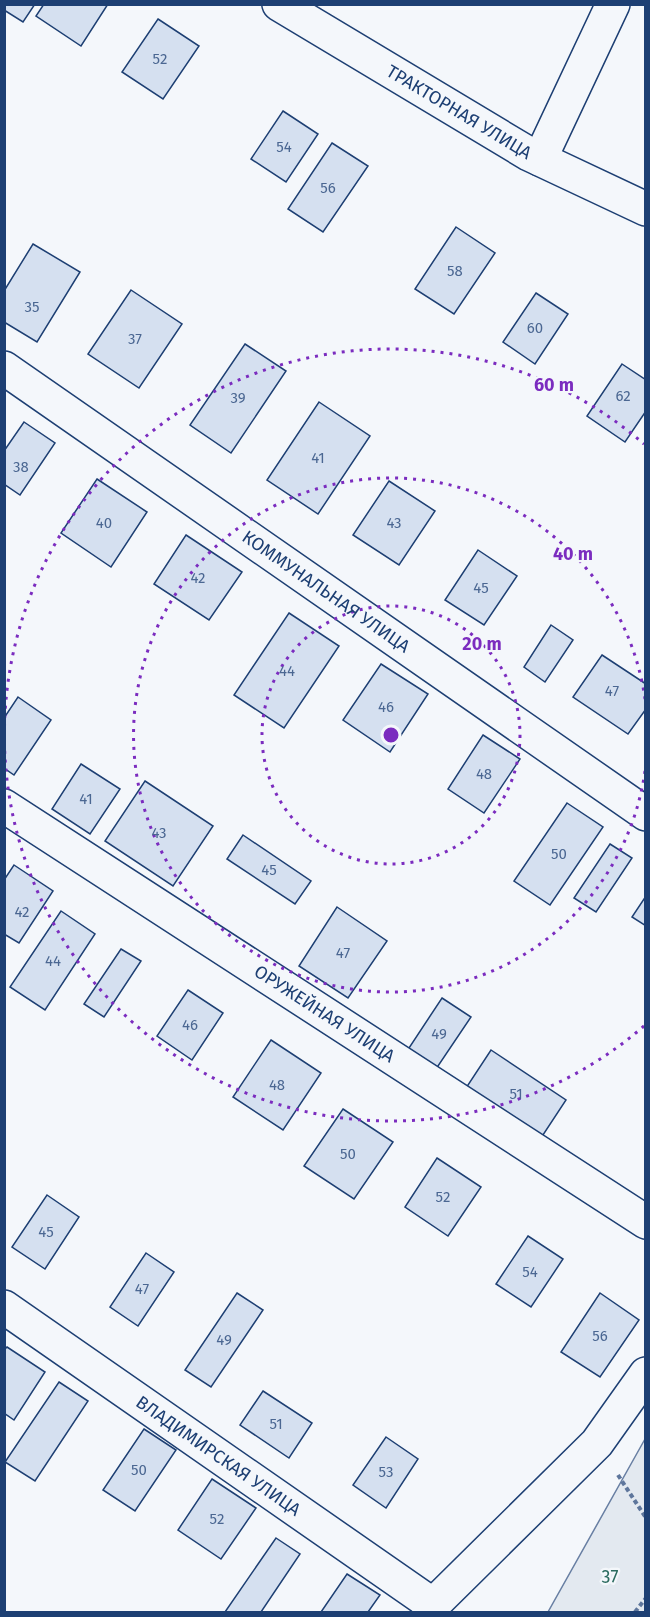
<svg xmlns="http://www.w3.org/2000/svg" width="650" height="1617" font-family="'Fira Sans',sans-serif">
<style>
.green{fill:#e3e9f0;stroke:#687fa3;stroke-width:1.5}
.building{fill:#d5e0f0;stroke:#1d3f73;stroke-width:1.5}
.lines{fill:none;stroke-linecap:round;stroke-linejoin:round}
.minor-casing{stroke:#1d3f73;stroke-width:36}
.path{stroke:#5e769c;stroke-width:4;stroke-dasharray:4.5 3;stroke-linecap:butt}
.minor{stroke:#f4f7fb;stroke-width:33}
.ring{fill:none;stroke:#7b2cbf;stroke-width:3;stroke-dasharray:3 6}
.labels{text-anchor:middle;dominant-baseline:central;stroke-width:4.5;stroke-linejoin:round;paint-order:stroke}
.number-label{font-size:15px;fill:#4b6792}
.street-label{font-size:18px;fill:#1d3f73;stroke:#f4f7fb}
.park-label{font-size:18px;fill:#2c6c60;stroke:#f4f7fb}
.centre{fill:#7b2cbf;stroke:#f4f7fb;stroke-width:3}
.ring-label{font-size:18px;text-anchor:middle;font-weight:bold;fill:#7b2cbf;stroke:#f4f7fb;stroke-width:4.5;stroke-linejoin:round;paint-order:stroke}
</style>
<rect width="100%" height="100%" fill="#f4f7fb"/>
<polygon class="green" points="645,1439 645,1612 548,1612"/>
<g class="building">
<polygon points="4,4 35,4 23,22 4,10"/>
<polygon points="44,4 108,4 81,46 36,16"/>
<polygon points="158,19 199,46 163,99 122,72"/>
<polygon points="283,111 318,134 286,182 251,159"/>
<polygon points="332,143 368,166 323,232 288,209"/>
<polygon points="456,227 495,253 454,314 415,289"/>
<polygon points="33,244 80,272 37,342 4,322 4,291"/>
<polygon points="131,290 182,324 139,388 88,354"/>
<polygon points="536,293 568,314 535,364 503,342"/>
<polygon points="245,344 286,371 231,453 190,425"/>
<polygon points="622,364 646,380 646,411 625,442 587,416"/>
<polygon points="319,402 370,436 318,514 267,480"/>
<polygon points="24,422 55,443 20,495 4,484 4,451"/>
<polygon points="97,479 147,512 111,567 61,533"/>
<polygon points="389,481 435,511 399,565 353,535"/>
<polygon points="186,535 242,572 209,620 154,584"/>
<polygon points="478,550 517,576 484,625 445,600"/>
<polygon points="289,613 339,646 284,728 234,695"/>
<polygon points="551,625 573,640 545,682 524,667"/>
<polygon points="602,655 646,684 646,709 628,734 573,697"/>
<polygon points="381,664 428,694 390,752 343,720"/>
<polygon points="18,697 51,720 14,775 4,768 4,718"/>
<polygon points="483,735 520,759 484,813 448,789"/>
<polygon points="81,764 120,789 90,834 52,809"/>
<polygon points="145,781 213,826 173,886 105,841"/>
<polygon points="567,803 603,827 550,905 514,881"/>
<polygon points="243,835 311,881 295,904 227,859"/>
<polygon points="610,844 632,858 596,912 574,898"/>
<polygon points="14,865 53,891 19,943 4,934 4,880"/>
<polygon points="646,896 646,926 632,917"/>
<polygon points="337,907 387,941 348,998 299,966"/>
<polygon points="61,911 95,934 45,1010 10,987"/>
<polygon points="121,949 141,961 104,1017 84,1004"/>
<polygon points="188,990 223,1013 192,1060 157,1036"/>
<polygon points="442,998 471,1017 436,1069 407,1051"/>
<polygon points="271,1040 321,1073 283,1130 233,1097"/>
<polygon points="491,1050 566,1100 541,1138 466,1088"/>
<polygon points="343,1109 393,1142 354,1199 304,1166"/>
<polygon points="437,1158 481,1187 448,1236 405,1207"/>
<polygon points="47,1195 79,1217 45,1269 12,1247"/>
<polygon points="528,1236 563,1259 531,1307 496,1284"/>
<polygon points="146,1253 174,1272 138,1326 110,1307"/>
<polygon points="237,1293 263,1310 211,1387 185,1370"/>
<polygon points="600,1293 639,1320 600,1377 561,1352"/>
<polygon points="7,1347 45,1372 14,1420 4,1413 4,1350"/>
<polygon points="59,1382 88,1401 35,1481 5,1462"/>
<polygon points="263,1391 312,1423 289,1458 240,1425"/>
<polygon points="144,1429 176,1450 135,1511 103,1490"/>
<polygon points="386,1437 418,1459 386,1508 353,1485"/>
<polygon points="212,1479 256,1508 221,1559 178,1530"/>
<polygon points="276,1538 300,1554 261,1612 225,1612"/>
<polygon points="347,1574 380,1595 368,1612 321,1612"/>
</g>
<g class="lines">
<defs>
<g id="minor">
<path id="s1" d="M 279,4 L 529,154 L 646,209"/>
<polyline points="540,159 613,4"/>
<path id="s2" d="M 4,368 L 646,814"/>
<path id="s3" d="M 4,806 L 646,1222"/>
<path id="s4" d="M 4,1307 L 433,1605"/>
<polyline points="429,1612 433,1605 597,1443 646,1374"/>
</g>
</defs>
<use href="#minor" class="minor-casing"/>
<g class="path">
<polyline points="618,1475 646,1518"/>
<polyline points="635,1612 646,1598"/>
</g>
<use href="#minor" class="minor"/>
</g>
<g class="ring">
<circle cx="391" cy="735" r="129"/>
<path d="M645 771A257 257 0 1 1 645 699"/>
<path d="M644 1026A386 386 0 1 1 644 444"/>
</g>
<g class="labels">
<g class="number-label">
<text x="160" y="59">52</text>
<text x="284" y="147">54</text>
<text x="328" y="188">56</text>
<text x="455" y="271">58</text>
<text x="32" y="307">35</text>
<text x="535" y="328">60</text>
<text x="135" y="339">37</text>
<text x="623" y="396">62</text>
<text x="238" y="398">39</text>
<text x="318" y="458">41</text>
<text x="21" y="467">38</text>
<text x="104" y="523">40</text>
<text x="394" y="523">43</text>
<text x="198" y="578">42</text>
<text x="481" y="588">45</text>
<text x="287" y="671">44</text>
<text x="612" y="691">47</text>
<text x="386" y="707">46</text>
<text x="484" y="774">48</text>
<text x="86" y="799">41</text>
<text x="159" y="833">43</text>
<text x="559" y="854">50</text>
<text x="269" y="870">45</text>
<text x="22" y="912">42</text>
<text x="343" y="953">47</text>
<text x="53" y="961">44</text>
<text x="190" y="1025">46</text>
<text x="439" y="1034">49</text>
<text x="277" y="1085">48</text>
<text x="516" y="1094">51</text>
<text x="348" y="1154">50</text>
<text x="443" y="1197">52</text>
<text x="46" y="1232">45</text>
<text x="530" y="1272">54</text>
<text x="142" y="1289">47</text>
<text x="600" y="1336">56</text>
<text x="224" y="1340">49</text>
<text x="276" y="1424">51</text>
<text x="139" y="1470">50</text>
<text x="386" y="1472">53</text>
<text x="217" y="1519">52</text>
</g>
<g class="street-label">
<text stroke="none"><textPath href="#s1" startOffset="210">ТРАКТОРНАЯ УЛИЦА</textPath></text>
<text stroke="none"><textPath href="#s2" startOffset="392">КОММУНАЛЬНАЯ УЛИЦА</textPath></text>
<text stroke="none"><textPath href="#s3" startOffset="382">ОРУЖЕЙНАЯ УЛИЦА</textPath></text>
<text stroke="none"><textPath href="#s4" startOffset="261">ВЛАДИМИРСКАЯ УЛИЦА</textPath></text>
</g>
<g class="park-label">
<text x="610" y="1577">37</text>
</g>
</g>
<circle cx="391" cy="735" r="9" class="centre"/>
<g class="ring-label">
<text x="554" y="391">60 m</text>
<text x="573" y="560">40 m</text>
<text x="482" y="650">20 m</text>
</g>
<rect width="650" height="1617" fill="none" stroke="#1d3f73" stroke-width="12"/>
</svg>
